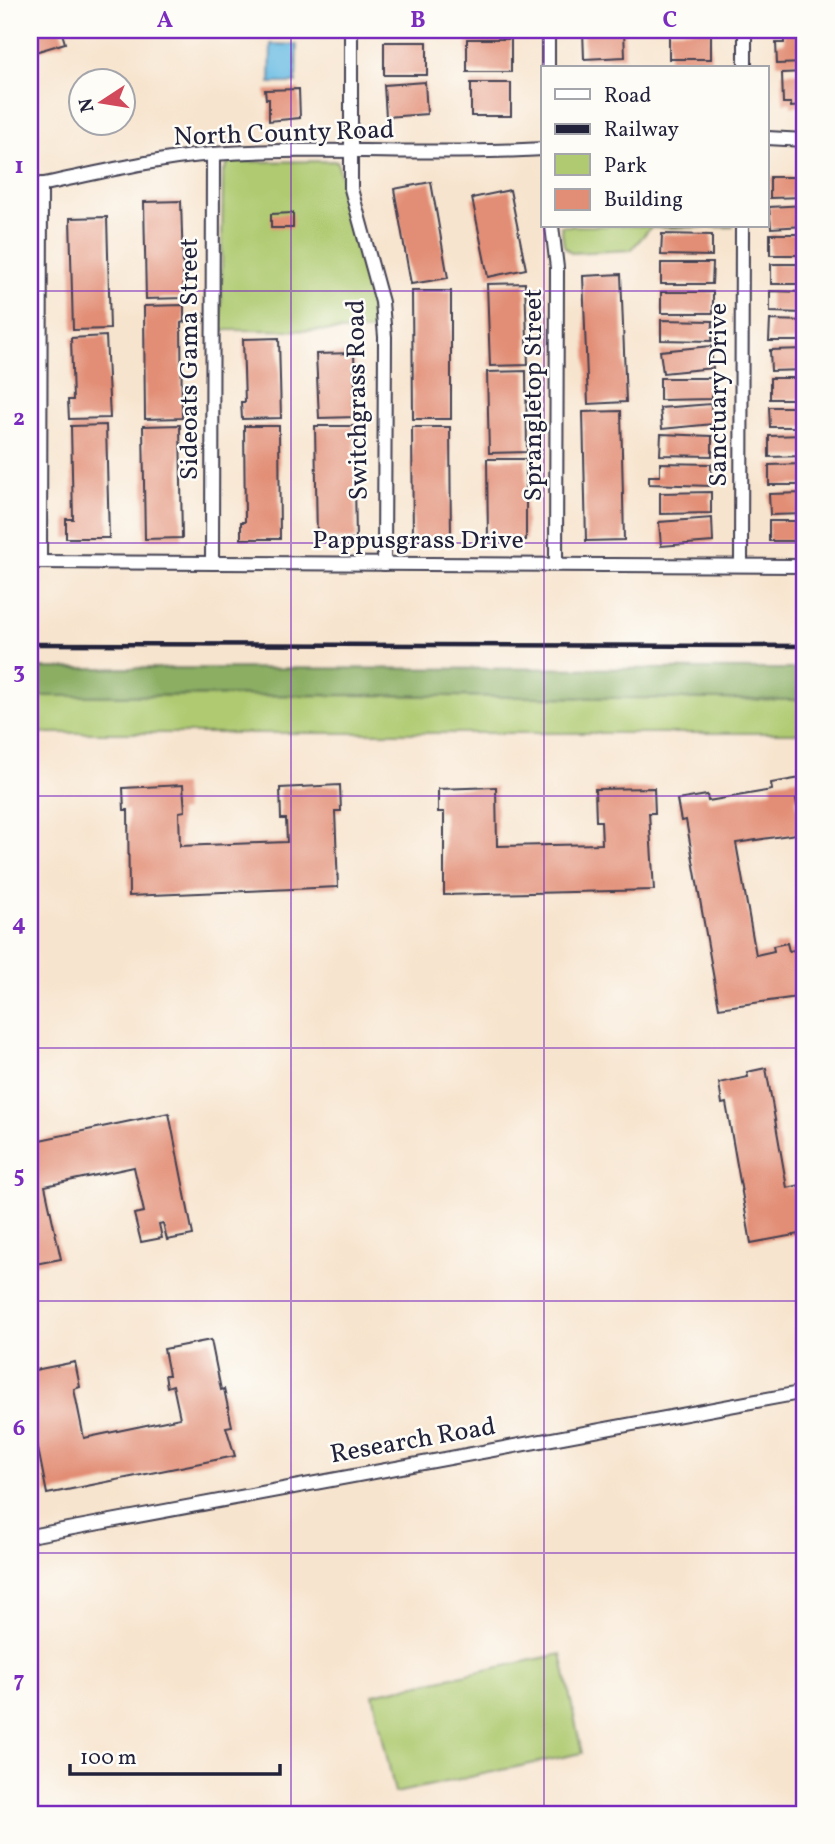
<svg xmlns="http://www.w3.org/2000/svg" width="835" height="1844" font-family="Vollkorn,serif">
<style>
.green{fill:#afca71;stroke:#687656;stroke-width:2}
.forest{fill:#8bae63;stroke:#56684f;stroke-width:2}
.water{fill:#67bbe3;stroke:#446e8f;stroke-width:2}
.building{fill:#e28d75}
.lines{fill:none;stroke-linecap:round;stroke-linejoin:round}
.minor-casing{stroke:#423f51;stroke-width:16}
.minor{stroke:#fff;stroke-width:12}
.rail{stroke:#22223b;stroke-width:4.5}
.grid{fill:none;stroke:#7b2cbf;stroke-width:2;stroke-opacity:0.55}
.labels{text-anchor:middle;dominant-baseline:central;stroke-width:5;stroke-linejoin:round;paint-order:stroke}
.street-label{font-size:26px;fill:#22223b;stroke:#fdfcf7}
.neatline{fill:none;stroke:#7b2cbf;stroke-width:2.5}
.grid-label{font-size:23px;text-anchor:middle;font-weight:bold;fill:#7b2cbf}
</style>
<rect width="100%" height="100%" fill="#fdfcf7"/>
<filter id="ink" filterUnits="userSpaceOnUse"><feTurbulence type="fractalNoise" baseFrequency=".0143" numOctaves="2"/><feDisplacementMap in="SourceGraphic" scale="14" xChannelSelector="R" yChannelSelector="G"/><feConvolveMatrix kernelMatrix="1 2 1 2 8 2 1 2 1" color-interpolation-filters="sRGB"/></filter>
<filter id="wash" filterUnits="userSpaceOnUse"><feTurbulence type="fractalNoise" baseFrequency=".00686" numOctaves="4" result="noise"/><feDisplacementMap in="SourceGraphic" scale="28" xChannelSelector="R" yChannelSelector="G"/><feGaussianBlur stdDeviation="1.57" result="paint"/><feColorMatrix in="noise" values="0 0 0 0 0 0 0 0 0 0 0 0 0 0 0 0 0 1.4 0 .05"/><feComposite in="paint" operator="in"/></filter>
<g filter="url(#wash)">
<rect width="100%" height="100%" fill="#f7e4ce"/>
<g class="green">
<path d="M 337,161 C 346,197 381,303 371,331 L 221,330 L 223,173 L 229,162 Z"/>
<polygon points="561,226 733,226 733,227 650,228 631,250 571,253 564,246"/>
<polygon points="363,695 805,700 805,733 30,733 30,696"/>
<polygon points="561,1654 582,1753 395,1793 373,1694"/>
</g>
<polygon class="forest" points="30,668 805,669 805,700 363,695 30,696"/>
<polygon class="water" points="271,44 297,45 296,83 270,83"/>
<g id="blocks">
<g class="building">
<polygon points="30,30 61,30 65,43 32,53"/>
<polygon points="386,30 426,30 426,34 386,33"/>
<polygon points="583,30 624,30 625,57 584,59"/>
<polygon points="695,30 711,30 711,59 669,59 669,31"/>
<polygon points="784,30 805,30 805,63 777,64 776,43 784,43"/>
<rect x="467" y="39" width="44" height="33"/>
<rect x="384" y="42" width="43" height="33"/>
<polygon points="805,72 805,106 791,107 791,103 783,103 782,73"/>
<polygon points="425,82 427,114 386,117 384,85"/>
<rect x="471" y="83" width="40" height="33"/>
<polygon points="299,89 300,118 269,121 269,99 266,99 265,90"/>
<polygon points="770,177 805,177 805,197 770,198"/>
<polygon points="431,182 448,278 411,284 394,189"/>
<polygon points="510,190 526,269 488,277 472,198"/>
<polygon points="181,201 184,298 146,299 144,202"/>
<polygon points="805,205 805,226 771,228 769,207"/>
<polygon points="293,213 293,228 271,228 271,214"/>
<polygon points="107,217 110,329 73,330 70,218"/>
<polygon points="662,234 712,235 712,256 661,255"/>
<rect x="770" y="234" width="35" height="21"/>
<polygon points="661,263 713,263 712,284 661,284"/>
<rect x="771" y="264" width="34" height="20"/>
<polygon points="621,274 626,402 588,404 583,276"/>
<polygon points="525,283 528,365 490,366 487,284"/>
<polygon points="412,291 451,291 451,419 413,419"/>
<polygon points="770,291 805,292 805,313 770,312"/>
<rect x="661" y="292" width="52" height="21"/>
<polygon points="184,305 184,322 181,323 182,418 145,419 144,306"/>
<polygon points="661,320 713,321 712,341 661,340"/>
<polygon points="770,320 805,321 805,341 769,341"/>
<polygon points="106,336 110,418 69,419 68,400 73,400 71,338"/>
<polygon points="279,338 281,418 242,419 241,402 245,402 243,339"/>
<polygon points="711,346 713,368 663,373 660,351"/>
<polygon points="805,349 805,370 771,371 770,350"/>
<polygon points="354,353 356,417 319,418 316,354"/>
<polygon points="526,371 527,452 489,453 487,372"/>
<polygon points="660,378 712,378 712,399 660,400"/>
<rect x="770" y="378" width="35" height="21"/>
<polygon points="711,404 713,424 662,429 660,408"/>
<polygon points="769,407 805,407 805,427 770,427"/>
<polygon points="621,411 624,540 586,541 583,412"/>
<polygon points="106,425 109,538 66,538 66,519 73,519 71,426"/>
<polygon points="180,425 182,538 145,539 143,426"/>
<polygon points="244,426 279,426 280,539 241,539 241,522 245,522"/>
<polygon points="315,426 354,426 356,539 317,539"/>
<polygon points="412,427 450,427 451,540 413,540"/>
<polygon points="661,434 712,436 712,456 660,455"/>
<polygon points="805,435 805,456 769,457 769,436"/>
<polygon points="487,459 526,459 526,540 488,540"/>
<polygon points="660,463 711,464 711,486 649,484 649,476 660,476"/>
<polygon points="805,464 805,485 769,485 769,465"/>
<polygon points="711,492 711,513 660,514 660,493"/>
<polygon points="805,493 805,514 770,515 769,494"/>
<polygon points="712,518 713,542 661,546 659,522"/>
<rect x="769" y="521" width="36" height="20"/>
<polygon points="801,778 805,797 796,799 803,833 736,843 756,955 774,951 773,946 787,943 789,951 800,949 799,943 805,942 805,996 719,1008 686,820 681,821 677,800 707,795 708,801 772,790 771,783"/>
<polygon points="183,785 185,811 179,812 180,846 287,842 286,819 281,819 280,788 340,785 341,811 335,811 338,887 129,896 128,810 124,810 123,788"/>
<polygon points="496,787 497,846 602,844 601,821 596,821 595,789 654,788 655,813 649,813 654,890 444,895 444,812 438,812 438,789"/>
<polygon points="766,1068 787,1188 805,1184 805,1233 751,1243 726,1103 722,1104 719,1083 748,1077 747,1072"/>
<polygon points="169,1113 193,1235 167,1240 163,1223 159,1224 162,1238 141,1242 134,1214 144,1212 134,1167 45,1186 61,1259 30,1265 30,1142"/>
<polygon points="211,1340 221,1390 224,1389 232,1426 226,1427 235,1456 47,1494 30,1408 30,1371 75,1362 80,1387 74,1389 84,1438 180,1418 173,1385 167,1387 165,1375 169,1375 164,1349"/>
</g>
</g>
</g>
<g filter="url(#ink)">
<use href="#blocks" fill-opacity="0" stroke="#423f51" stroke-width="2"/>
<g class="lines">
<defs>
<g id="minor">
<polyline points="351,30 351,189 382,302 385,337 384,564"/>
<polyline points="548,68 548,30"/>
<polyline points="745,68 745,30"/>
<polyline points="767,138 805,140"/>
<path d="M 30,187 C 90,175 151,159 213,154 C 323,146 433,156 543,149"/>
<polyline points="552,226 557,268 556,564"/>
<polyline points="30,562 805,566"/>
<polyline points="40,562 41,184"/>
<polyline points="212,563 213,154"/>
<polyline points="741,565 742,226"/>
<polyline points="30,1536 805,1392"/>
</g>
</defs>
<use href="#minor" class="minor-casing"/>
<use href="#minor" class="minor"/>
<polyline class="rail" points="30,644 805,646"/>
</g>
</g>
<path class="grid" d="M 291,30 L 291,1814M 544,30 L 544,68M 544,226 L 544,1814M 30,291 L 805,291M 30,543 L 805,543M 30,796 L 805,796M 30,1048 L 805,1048M 30,1301 L 805,1301M 30,1553 L 805,1553"/>
<g class="labels">
<g class="street-label">
<text transform="translate(284 134) rotate(-2)">North County Road</text>
<text transform="translate(190 359) rotate(-90)">Sideoats Gama Street</text>
<text transform="translate(534 395) rotate(-90)">Sprangletop Street</text>
<text transform="translate(719 395) rotate(-90)">Sanctuary Drive</text>
<text transform="translate(358 400) rotate(-91)">Switchgrass Road</text>
<text x="418" y="541">Pappusgrass Drive</text>
<text transform="translate(413 1441) rotate(-10)">Research Road</text>
</g>
</g>
<rect width="835" height="1844" fill="none" stroke="#fdfcf7" stroke-width="77"/>
<rect x="541" y="66" width="228" height="161" fill="#fdfcf7" stroke="#a5a5ac" stroke-width="2"/>
<rect x="555" y="89" width="35" height="10" fill="#ffffff" stroke="#a5a5ac" stroke-width="2"/>
<text x="604" y="102" font-size="21" fill="#22223b">Road</text>
<rect x="555" y="124" width="35" height="10" fill="#22223b" stroke="#a5a5ac" stroke-width="2"/>
<text x="604" y="136" font-size="21" fill="#22223b">Railway</text>
<rect x="555" y="154" width="35" height="21" fill="#afca71" stroke="#a5a5ac" stroke-width="2"/>
<text x="604" y="172" font-size="21" fill="#22223b">Park</text>
<rect x="555" y="189" width="35" height="21" fill="#e28d75" stroke="#a5a5ac" stroke-width="2"/>
<text x="604" y="206" font-size="21" fill="#22223b">Building</text>
<g transform="translate(102 102) rotate(258)"><circle r="33" fill="#fdfcf7" stroke="#a5a5ac" stroke-width="2"/>
<path d="M0-5L12 26L0 18L-12 26Z" fill="#d1495b"/>
<text y="-10" font-size="19" font-weight="bold" text-anchor="middle" fill="#22223b">N</text>
</g>
<path d="M70 1764v10h210v-10" fill="none" stroke="#22223b" stroke-width="3.5"/>
<text x="80" y="1764" font-size="21" fill="#22223b" stroke="#fdfcf7" stroke-width="5" paint-order="stroke">100 m</text>
<rect x="38" y="38" width="758" height="1768" class="neatline"/>
<g class="grid-label">
<text x="165" y="27">A</text>
<text x="418" y="27">B</text>
<text x="670" y="27">C</text>
<text x="19" y="173">1</text>
<text x="19" y="425">2</text>
<text x="19" y="678">3</text>
<text x="19" y="930">4</text>
<text x="19" y="1182">5</text>
<text x="19" y="1435">6</text>
<text x="19" y="1687">7</text>
</g>
</svg>
